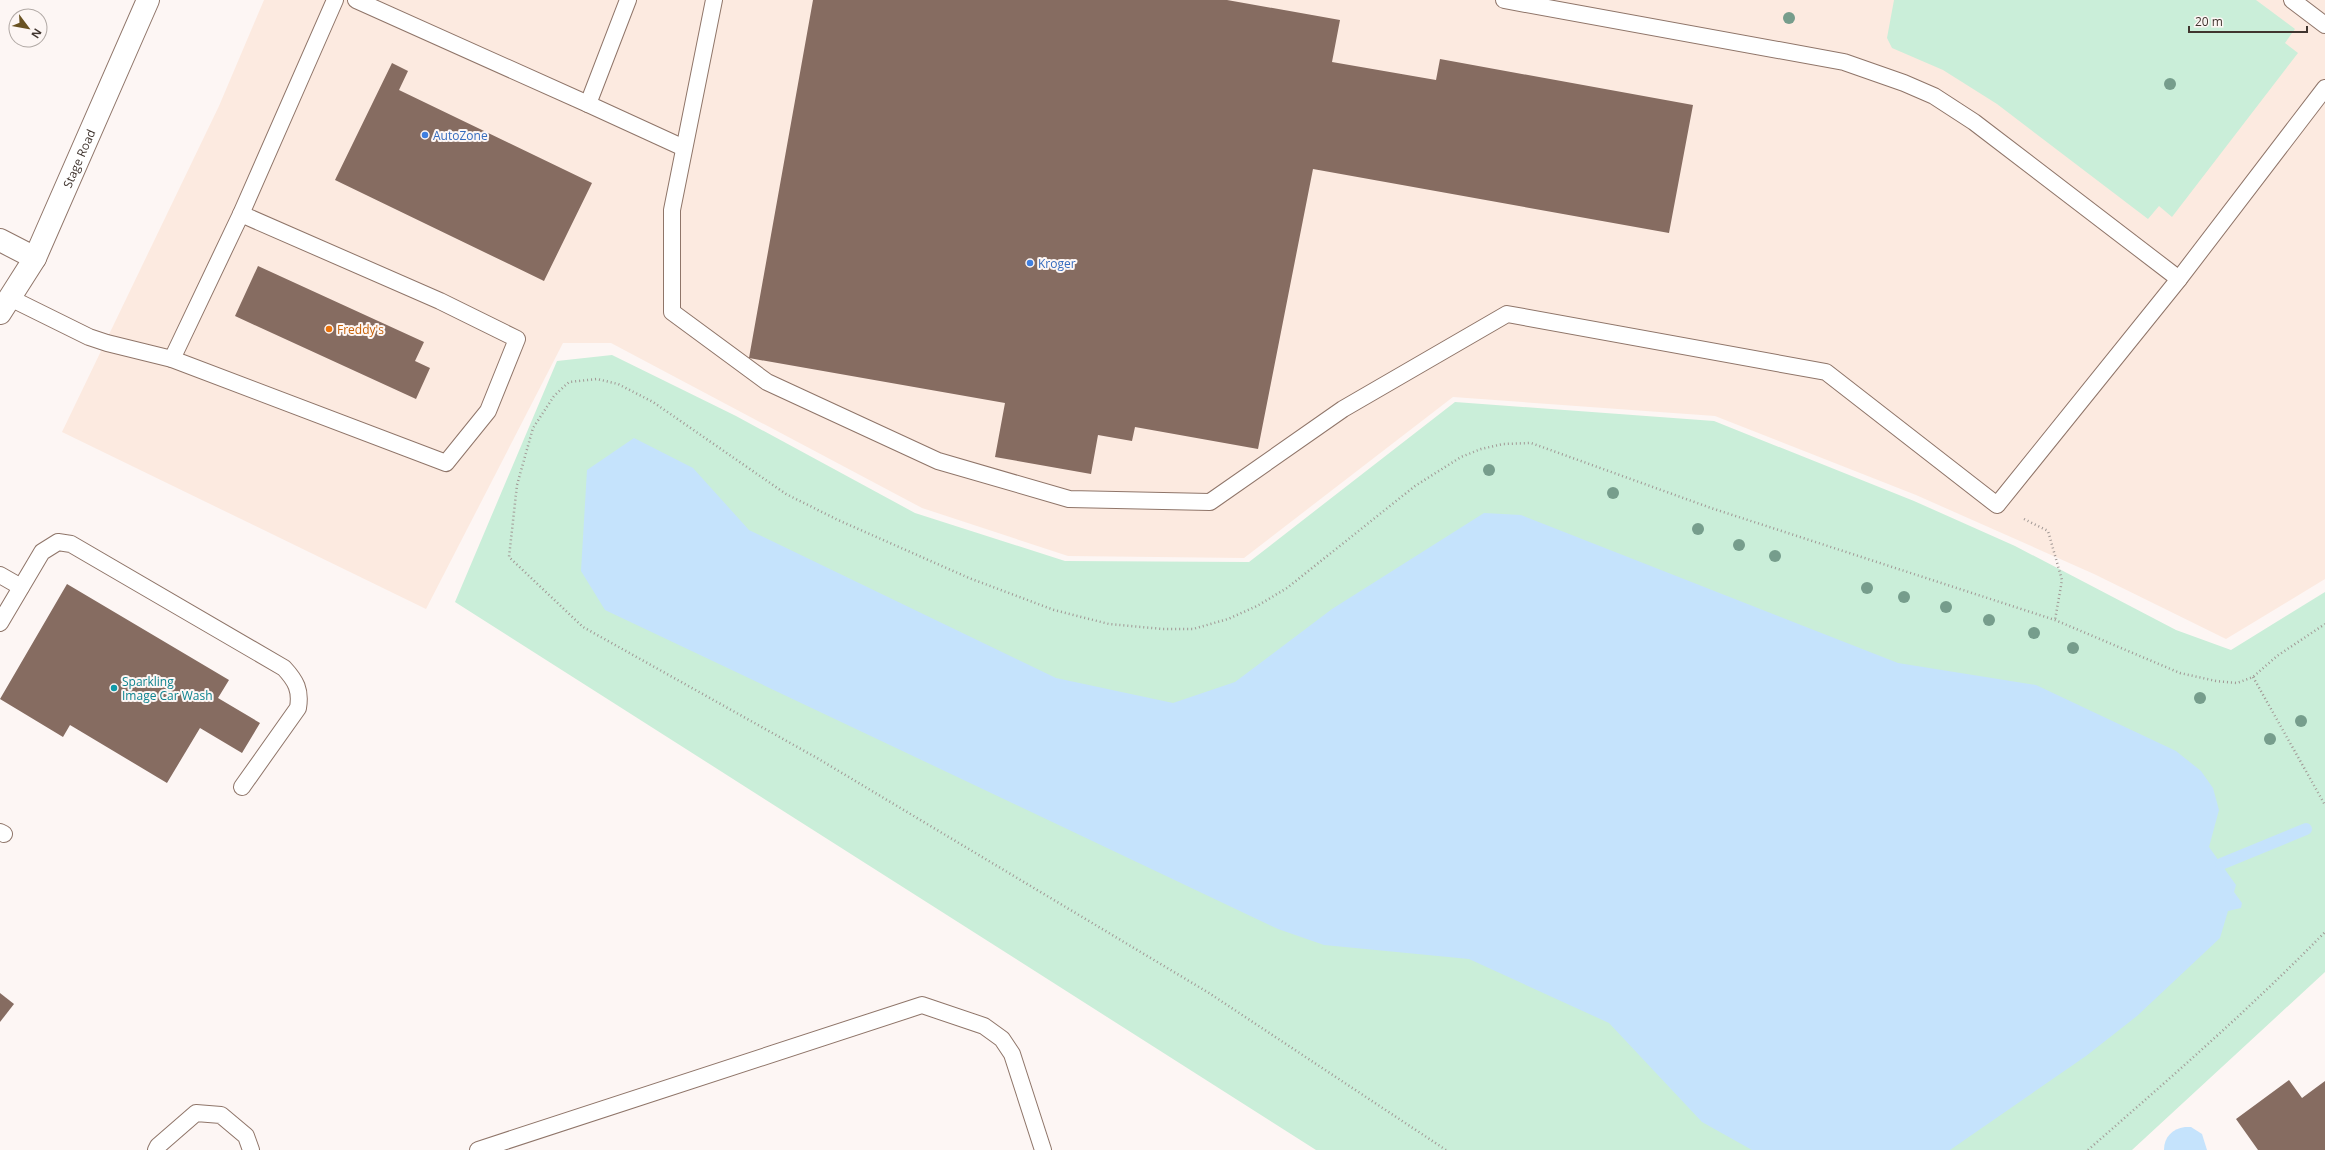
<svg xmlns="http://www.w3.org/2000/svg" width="2325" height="1150" font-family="'Open Sans',sans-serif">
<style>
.commercial{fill:#fceae0}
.green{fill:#caeed9}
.water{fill:#c5e3fc}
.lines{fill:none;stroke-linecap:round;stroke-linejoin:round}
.stream{stroke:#c5e3fc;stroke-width:12}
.building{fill:#866c61}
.lane-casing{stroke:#8f7569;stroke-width:18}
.street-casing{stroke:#8f7569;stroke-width:24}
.secondary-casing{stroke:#8f7569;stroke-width:24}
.path{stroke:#a19895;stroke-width:2.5;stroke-dasharray:1 3;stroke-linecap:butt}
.lane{stroke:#fff;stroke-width:16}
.street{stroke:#fff;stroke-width:22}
.secondary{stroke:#fff;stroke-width:22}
.tree{fill:#769d8c}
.shop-dot{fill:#3f7fe0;stroke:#fdf6f4;stroke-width:1.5}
.food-dot{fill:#e8710a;stroke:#fdf6f4;stroke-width:1.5}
.culture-dot{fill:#0f9aa8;stroke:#fdf6f4;stroke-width:1.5}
.labels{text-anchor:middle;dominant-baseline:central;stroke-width:4;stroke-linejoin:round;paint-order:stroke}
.shop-label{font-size:12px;fill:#366cbe;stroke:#fdf6f4;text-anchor:start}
.street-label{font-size:12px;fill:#40352f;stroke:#fdf6f4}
.food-label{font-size:12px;fill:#c56008;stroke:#fdf6f4;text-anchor:start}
.culture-label{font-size:12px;fill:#0d838f;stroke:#fdf6f4;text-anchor:start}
</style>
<rect width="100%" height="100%" fill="#fdf6f4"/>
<polygon class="commercial" points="264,0 2325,0 2325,579 2226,639 2094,574 1916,495 1715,416 1453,397 1244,558 1068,556 922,508 611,343 563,343 426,609 62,432 219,106"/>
<g class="green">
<polygon points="1894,0 2256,0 2295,29 2285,43 2298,53 2172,217 2159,206 2148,219 1997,104 1943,70 1892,48 1887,38"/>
<polygon points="612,355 736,416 915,513 1065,561 1249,562 1455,402 1714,421 1914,501 2015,546 2176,630 2231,650 2325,592 2325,972 2132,1150 1316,1150 455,602 557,361"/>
</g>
<g class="water">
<polygon points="634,438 693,468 749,530 1056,678 1173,703 1235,682 1332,609 1484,513 1521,515 1898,663 2036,685 2176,751 2201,771 2213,788 2219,810 2209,847 2236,885 2234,892 2242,903 2241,908 2228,911 2220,938 2137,1016 2086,1056 1950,1150 1752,1150 1702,1122 1609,1023 1469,959 1324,945 1278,929 605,610 581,571 587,470"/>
<path d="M 2185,1127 L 2191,1127 L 2202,1134 L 2207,1150 L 2164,1150 C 2164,1137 2172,1129 2185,1127 Z"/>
</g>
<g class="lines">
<polyline class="stream" points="2221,864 2306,829"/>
</g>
<g class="building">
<polygon points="813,0 1227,0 1340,20 1332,62 1436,80 1440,59 1693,105 1669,233 1313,169 1258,449 1135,427 1132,441 1098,435 1091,474 995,457 1005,403 749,358"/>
<polygon points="392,63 408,71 399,90 592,183 544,281 335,180"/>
<polygon points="258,266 424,342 415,361 430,368 416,399 235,316"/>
<polygon points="67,584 229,680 218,698 260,723 242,753 200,728 167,783 70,725 63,737 0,699"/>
<polygon points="0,993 14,1004 0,1022"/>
<polygon points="2289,1080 2302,1098 2325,1081 2325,1150 2258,1150 2236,1119"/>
</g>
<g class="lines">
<defs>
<g id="lane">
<polyline points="356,0 588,104"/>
<polyline points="628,0 588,104 684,148"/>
<polyline points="714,0 672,210 672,312 767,382 938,461 1069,499 1210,502 1343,409 1507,314 1826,372 1997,505 2179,279 2325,88"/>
<polyline points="1504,0 1844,62 1904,83 1934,96 1974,122 2179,279"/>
<polyline points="2292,0 2325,25"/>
<polyline points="8,297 89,337 107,343 172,359 446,463 488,411 517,339 440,301 241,214"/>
<polyline points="172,359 241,214 335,0"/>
<polyline points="0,575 21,587"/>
<path d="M 0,623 L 42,552 L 58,542 L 71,544 L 284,668 C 296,681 301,690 298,708 L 242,787"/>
<polyline points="0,832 4,834"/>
<polyline points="156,1150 158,1146 196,1113 221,1115 246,1136 251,1150"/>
<polyline points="478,1150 922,1005 984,1026 1002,1039 1012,1054 1043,1150"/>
</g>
<polyline id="street" points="0,240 35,258"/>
<g id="secondary">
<path id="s1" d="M 0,313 L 35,258 L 148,0"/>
</g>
</defs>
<use href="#lane" class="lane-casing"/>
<use href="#street" class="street-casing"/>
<use href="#secondary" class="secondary-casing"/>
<g class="path">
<polyline points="2024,519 2048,531 2062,580 2055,620"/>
<polyline points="2253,677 2325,805"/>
<polyline points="1446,1150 1209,993 817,758 583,627 509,557 517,485 533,428 554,396 569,382 597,379 618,384 653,402 786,494 838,520 969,578 1054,610 1109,624 1163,629 1193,629 1228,619 1257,606 1287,588 1415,486 1461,457 1481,449 1503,444 1531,443 1711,508 2055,620 2180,673 2216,681 2237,683 2253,677 2277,656 2325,624"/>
<path d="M 2088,1150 C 2169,1079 2250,1009 2325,932"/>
</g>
<use href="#lane" class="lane"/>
<use href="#street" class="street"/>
<use href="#secondary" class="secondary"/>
</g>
<g class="tree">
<circle cx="1789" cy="18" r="6"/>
<circle cx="2170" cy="84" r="6"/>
<circle cx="1489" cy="470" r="6"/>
<circle cx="1613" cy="493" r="6"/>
<circle cx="1698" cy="529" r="6"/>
<circle cx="1739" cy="545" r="6"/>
<circle cx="1775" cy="556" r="6"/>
<circle cx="1867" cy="588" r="6"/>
<circle cx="1904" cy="597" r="6"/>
<circle cx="1946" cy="607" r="6"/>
<circle cx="1989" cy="620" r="6"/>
<circle cx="2034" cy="633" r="6"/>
<circle cx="2073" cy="648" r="6"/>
<circle cx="2200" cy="698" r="6"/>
<circle cx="2301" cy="721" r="6"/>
<circle cx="2270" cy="739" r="6"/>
</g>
<g class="shop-dot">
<circle cx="425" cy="135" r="4"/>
<circle cx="1030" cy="263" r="4"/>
</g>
<circle class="food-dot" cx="329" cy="329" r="4"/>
<circle class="culture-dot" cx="114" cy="688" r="4"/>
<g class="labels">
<g class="shop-label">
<text x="433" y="135">AutoZone</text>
<text x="1038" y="263">Kroger</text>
</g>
<g class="street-label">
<text stroke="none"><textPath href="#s1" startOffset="174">Stage Road</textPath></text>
</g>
<g class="food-label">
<text x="337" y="329">Freddy's</text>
</g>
<g class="culture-label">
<text x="122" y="681">Sparkling<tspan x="122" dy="14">Image Car Wash</tspan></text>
</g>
</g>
<g transform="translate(28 28) rotate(122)"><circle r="19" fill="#fdf6f4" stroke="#b1a9a5"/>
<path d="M0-3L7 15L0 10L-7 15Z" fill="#695222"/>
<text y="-6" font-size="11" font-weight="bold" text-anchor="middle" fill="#40352f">N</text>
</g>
<path d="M2189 26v6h118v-6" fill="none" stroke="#40352f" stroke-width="2"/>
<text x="2195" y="26" font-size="12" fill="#40352f" stroke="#fdf6f4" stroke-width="3" paint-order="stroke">20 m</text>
</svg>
